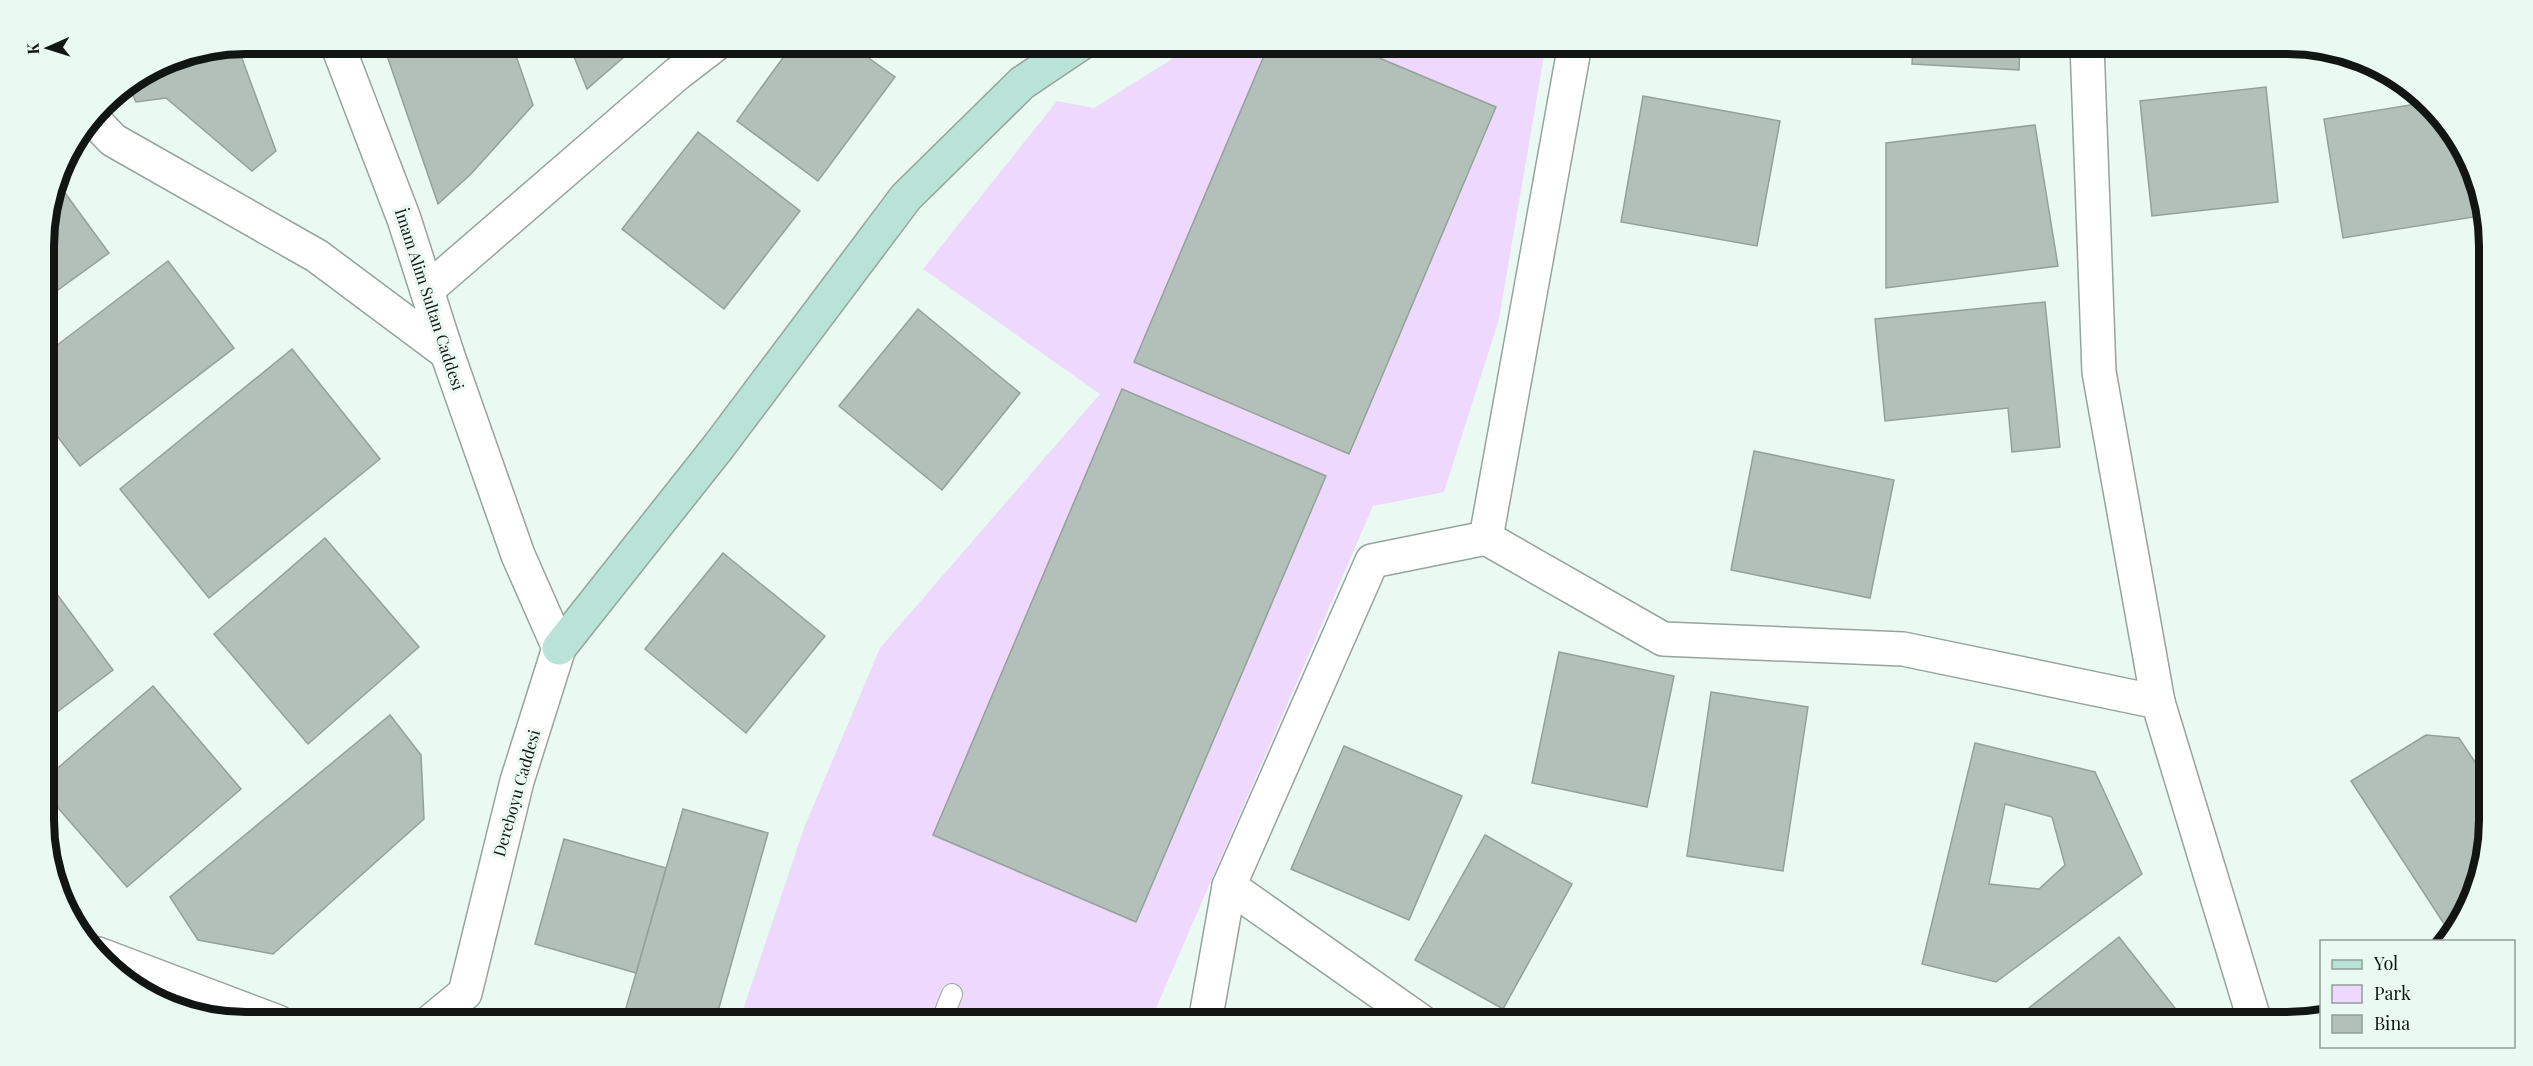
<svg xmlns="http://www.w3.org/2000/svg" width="2533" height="1066" font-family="'Playfair Display',serif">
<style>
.green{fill:#efd8fe}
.building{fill:#b2c0b9;stroke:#94a19a;stroke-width:1.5;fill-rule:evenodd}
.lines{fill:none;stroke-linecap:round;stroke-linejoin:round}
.service-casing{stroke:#96a49d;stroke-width:22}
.minor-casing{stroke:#96a49d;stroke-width:36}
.tertiary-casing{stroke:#96a49d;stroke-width:36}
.secondary-casing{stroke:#96a49d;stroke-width:36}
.service{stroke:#fff;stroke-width:20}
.minor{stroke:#fff;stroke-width:33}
.tertiary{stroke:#fff;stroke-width:33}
.secondary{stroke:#b8e3d6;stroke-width:33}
.labels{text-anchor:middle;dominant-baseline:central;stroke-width:6;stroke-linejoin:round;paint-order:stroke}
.street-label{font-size:16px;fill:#111614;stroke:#eaf9f2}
.rim{fill:none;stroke:#111614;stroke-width:8}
</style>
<rect width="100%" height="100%" fill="#eaf9f2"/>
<polygon class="green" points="1196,44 1546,44 1499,319 1444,492 1373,506 1150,1022 742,1022 744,1007 804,828 880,648 1100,394 923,269 1057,101 1094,108"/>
<g class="building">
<polygon points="383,44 512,44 533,105 471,174 438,204"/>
<polygon points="569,44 639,44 587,89"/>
<polygon points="793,44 849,44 895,77 818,181 737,121"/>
<polygon points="1269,44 1346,44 1496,107 1349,454 1134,362"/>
<polygon points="1913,44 2020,44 2019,70 1912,64"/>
<polygon points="237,45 276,151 252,171 166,98 136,102 128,84 169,59"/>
<polygon points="2266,87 2278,202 2152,216 2140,101"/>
<polygon points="1643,96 1780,121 1757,246 1621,222"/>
<polygon points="2422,103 2448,123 2486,215 2343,238 2324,119"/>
<polygon points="2035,125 2058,266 1886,288 1886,143"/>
<polygon points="698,132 800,211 724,309 622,229"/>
<polygon points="57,182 109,253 44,300 44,232"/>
<polygon points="168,261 234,348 80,466 44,419 44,355"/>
<polygon points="2045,302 2060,447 2012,452 2008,408 1885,421 1875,319"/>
<polygon points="918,309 1020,393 942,490 839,406"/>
<polygon points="292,349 380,459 209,598 120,489"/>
<polygon points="1122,389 1326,476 1136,922 933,835"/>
<polygon points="1754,451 1894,480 1870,598 1731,570"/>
<polygon points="325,538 419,647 308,744 214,634"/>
<polygon points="723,553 825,636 746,733 645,649"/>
<polygon points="45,578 113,670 45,721"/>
<polygon points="1559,652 1674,676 1647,807 1532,783"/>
<polygon points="153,686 241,789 127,887 45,793 45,779"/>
<polygon points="1711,692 1808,707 1783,871 1687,856"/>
<polygon points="390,715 421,755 424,819 273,954 198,940 170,897"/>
<polygon points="2426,735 2459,738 2489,783 2489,821 2474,897 2448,930 2351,781"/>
<path d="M 1975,743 L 2095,772 L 2142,874 L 1996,982 L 1922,964 ZM 2005,804 L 2052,817 L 2065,865 L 2039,889 L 1989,884 Z"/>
<polygon points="1344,746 1462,796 1409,920 1291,869"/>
<polygon points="683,809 768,833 715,1022 622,1022"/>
<polygon points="1485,835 1572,884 1503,1009 1415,960"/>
<polygon points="564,839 666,868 636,973 535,944"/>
<polygon points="2119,937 2186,1022 2011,1022"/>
</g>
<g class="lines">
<defs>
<polyline id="service" points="941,1022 952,994"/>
<g id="minor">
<polyline points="2087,44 2099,372 2158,702"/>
<polyline points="93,119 113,140 317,256 447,353"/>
<polyline points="427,290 677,74 716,44"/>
<polyline points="1486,538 1663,639 1903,649 2158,702 2255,1022"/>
<polyline points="1229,886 1422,1022"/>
<polyline points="1205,1022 1229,886 1372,561 1486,538 1575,44"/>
</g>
<g id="tertiary">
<polyline points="337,44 404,219 447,353 518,555 559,648 517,781 465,993 430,1022"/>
<polyline points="98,954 278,1022"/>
</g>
<polyline id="secondary" points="559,648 719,446 906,197 1022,83 1080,44"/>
</defs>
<use href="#service" class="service-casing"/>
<use href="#minor" class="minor-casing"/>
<use href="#tertiary" class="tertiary-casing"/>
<use href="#secondary" class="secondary-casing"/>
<use href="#service" class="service"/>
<use href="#minor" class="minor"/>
<use href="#tertiary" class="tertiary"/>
<use href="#secondary" class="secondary"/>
</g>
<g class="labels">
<g class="street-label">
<text transform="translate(430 299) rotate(72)">İmam Alim Sultan Caddesi</text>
<text transform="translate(516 793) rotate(-74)">Dereboyu Caddesi</text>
</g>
</g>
<path d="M0 0H2533V1066H0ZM246 54H2287A192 192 0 0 1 2479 246V820A192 192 0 0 1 2287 1012H246A192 192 0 0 1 54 820V246A192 192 0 0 1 246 54Z" fill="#eaf9f2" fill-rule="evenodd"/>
<path class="rim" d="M246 54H2287A192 192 0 0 1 2479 246V820A192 192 0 0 1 2287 1012H246A192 192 0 0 1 54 820V246A192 192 0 0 1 246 54Z"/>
<rect x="2320" y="940" width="195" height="108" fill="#eaf9f2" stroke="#939e99" stroke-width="1.5"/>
<rect x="2332" y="960" width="30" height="9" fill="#b8e3d6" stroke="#939e99" stroke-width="1.5"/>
<text x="2374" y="970" font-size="18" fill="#111614">Yol</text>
<rect x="2332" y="985" width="30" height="18" fill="#efd8fe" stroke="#939e99" stroke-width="1.5"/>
<text x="2374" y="1000" font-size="18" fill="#111614">Park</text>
<rect x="2332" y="1015" width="30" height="18" fill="#b2c0b9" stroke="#939e99" stroke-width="1.5"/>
<text x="2374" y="1030" font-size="18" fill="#111614">Bina</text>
<g transform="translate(48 48) rotate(267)" stroke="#eaf9f2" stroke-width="4.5" paint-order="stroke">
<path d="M0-4.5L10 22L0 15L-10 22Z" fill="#111614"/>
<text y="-9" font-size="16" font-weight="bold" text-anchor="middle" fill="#111614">K</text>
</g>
</svg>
